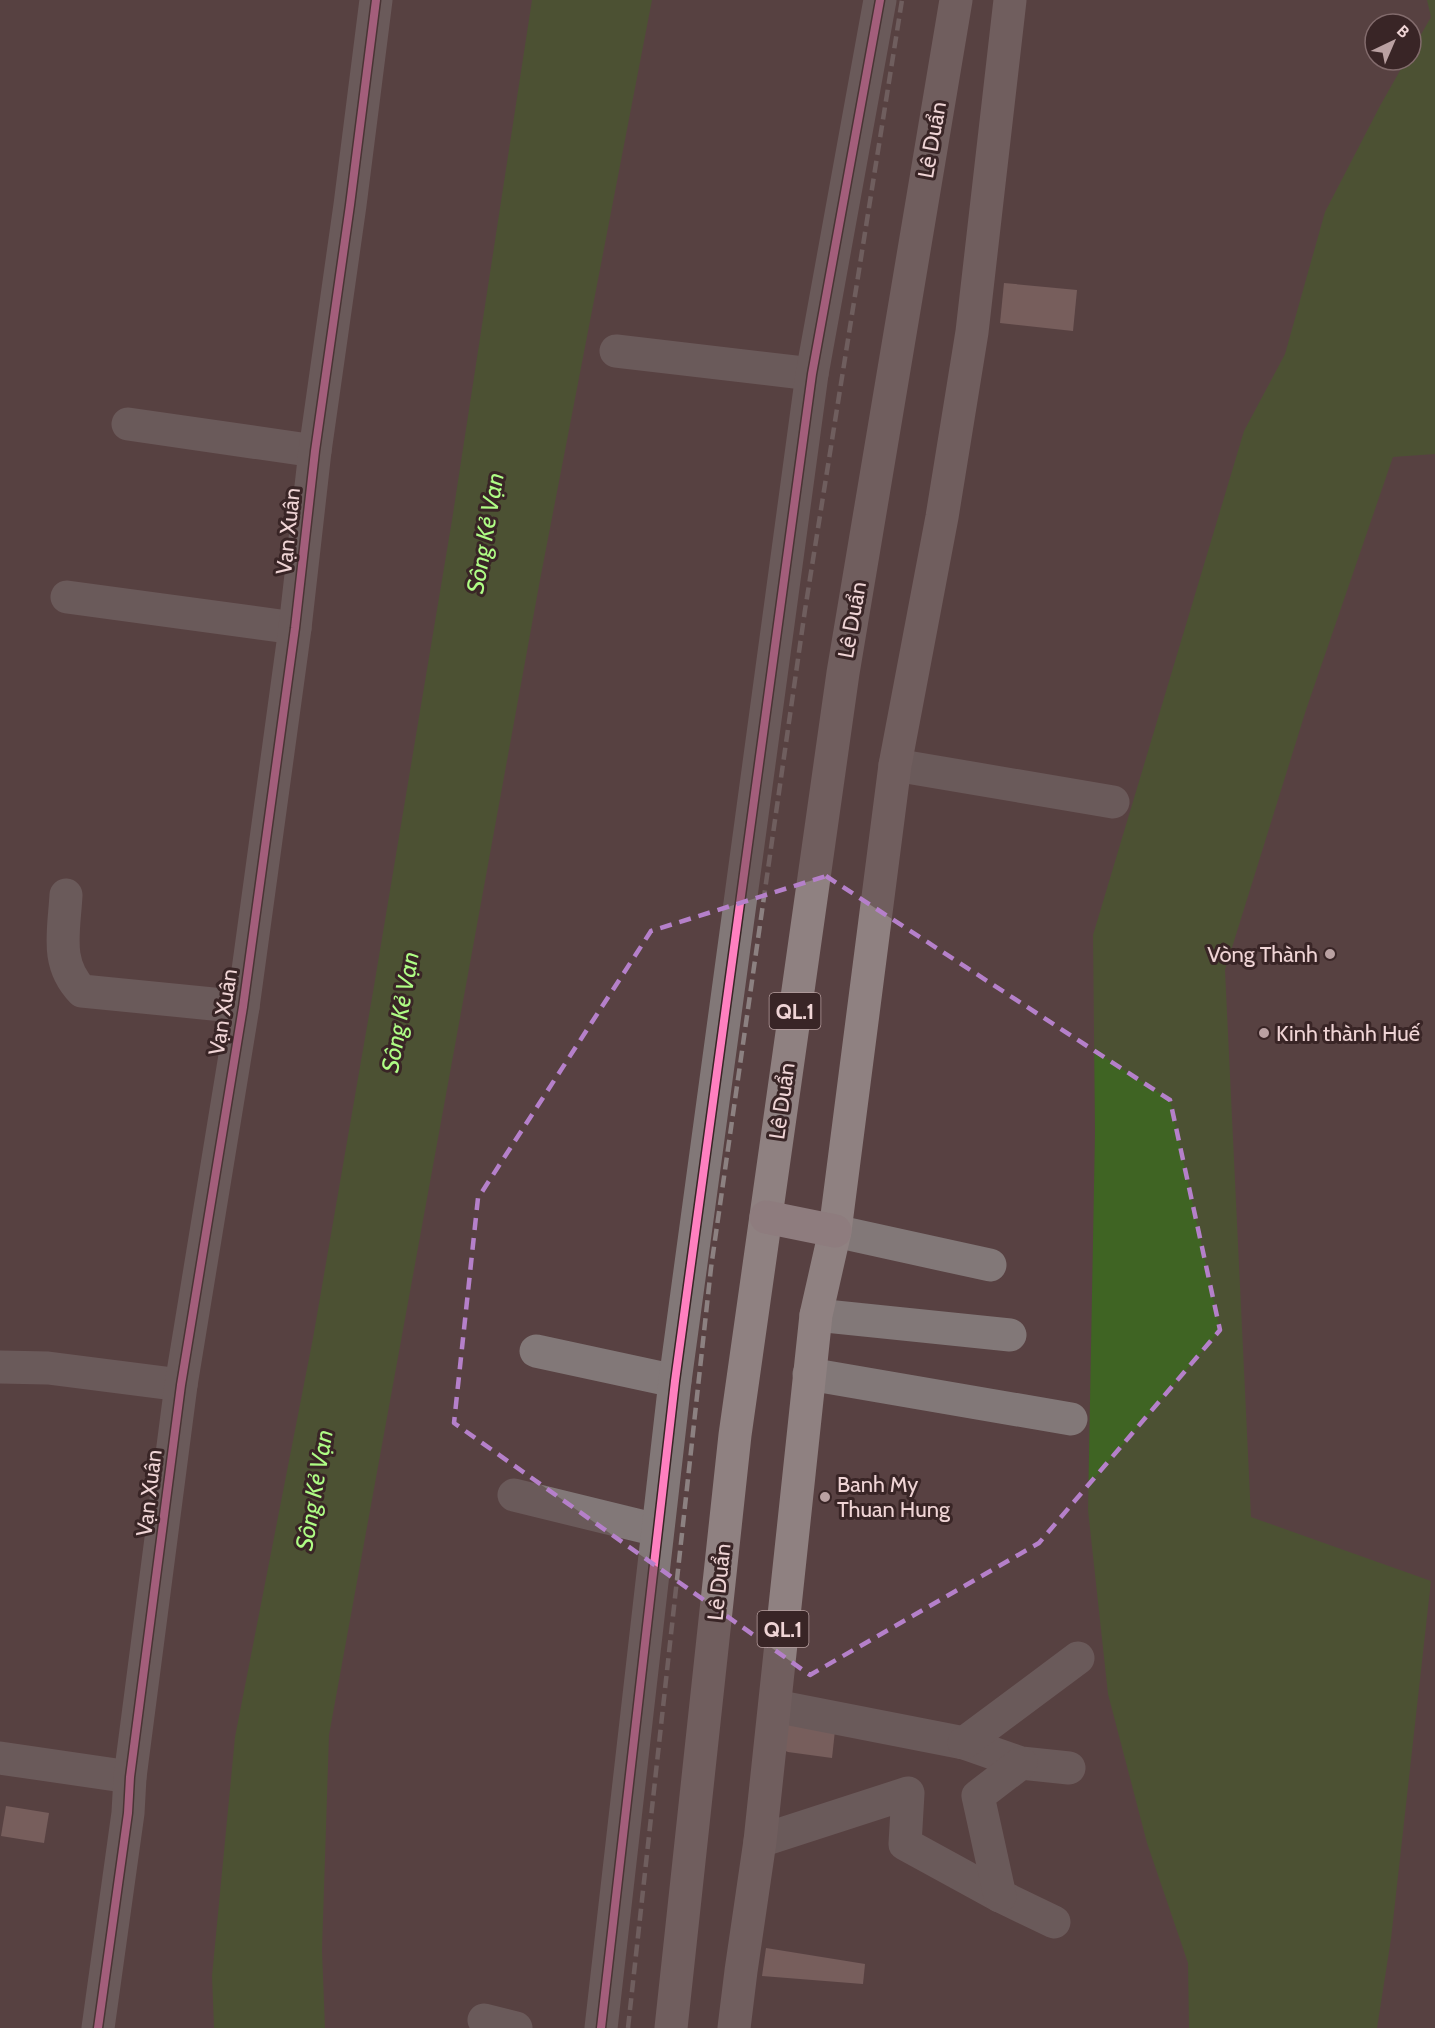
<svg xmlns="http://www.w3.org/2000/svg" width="1435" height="2028" font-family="Cabin,sans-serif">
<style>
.water{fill:#3f6423}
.building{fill:#9d817d}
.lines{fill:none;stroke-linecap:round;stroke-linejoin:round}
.minor{stroke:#827878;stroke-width:33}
.major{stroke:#8f8181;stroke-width:33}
.highway{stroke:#8e7c7e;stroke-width:33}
.rail{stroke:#8c8181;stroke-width:4.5;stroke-dasharray:12 6;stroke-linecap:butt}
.cycleway-casing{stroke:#392526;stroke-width:11}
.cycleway{stroke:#ff80c0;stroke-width:8}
.marked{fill:none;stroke:#b580ca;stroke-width:4.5;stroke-dasharray:12 8;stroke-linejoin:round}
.poi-dot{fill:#baa1a2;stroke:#392526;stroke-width:2}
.labels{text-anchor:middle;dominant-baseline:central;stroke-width:6;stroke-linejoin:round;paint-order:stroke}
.shield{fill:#392526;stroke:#b8a0a0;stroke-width:1.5}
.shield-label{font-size:21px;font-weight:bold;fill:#efd4d5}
.street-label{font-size:22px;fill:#efd4d5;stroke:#392526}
.poi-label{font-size:22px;fill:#efd4d5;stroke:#392526;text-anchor:start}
.water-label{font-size:24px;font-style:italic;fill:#affd85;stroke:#392526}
</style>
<rect width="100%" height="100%" fill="#584142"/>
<g class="water">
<polygon points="532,0 652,0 540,580 329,1735 322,1950 325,2028 214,2028 212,1976 235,1737 313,1338 374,986 452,520"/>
<polygon points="1427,0 1435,0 1435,454 1393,457 1306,710 1225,970 1251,1517 1431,1581 1391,1939 1377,2028 1189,2028 1188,1963 1147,1843 1108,1694 1088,1510 1095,1132 1093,935 1244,431 1285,354 1325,212 1381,104 1406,60 1411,60 1411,52 1431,17"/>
</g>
<g class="building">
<polygon points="1004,283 1077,290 1073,331 1000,323"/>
<polygon points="780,1718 836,1721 832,1758 788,1752 779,1748"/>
<polygon points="6,1806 49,1813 44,1843 1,1836"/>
<polygon points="766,1948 865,1964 863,1984 762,1976"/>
</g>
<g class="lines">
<g class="minor">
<polyline points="616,351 812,374"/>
<polyline points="128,424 315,451"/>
<polyline points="67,597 295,628"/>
<polyline points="895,765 1113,802"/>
<path d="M 66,895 C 64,932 55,963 82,991 L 243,1007"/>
<polyline points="835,1231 990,1265"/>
<polyline points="816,1315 1010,1335"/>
<polyline points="536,1351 675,1381"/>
<polyline points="0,1367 48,1368 181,1385"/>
<polyline points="809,1374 1071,1419"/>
<polyline points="514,1495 657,1530"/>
<polyline points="775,1706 964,1743 1021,1763 1069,1768"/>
<polyline points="964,1743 1078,1658"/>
<polyline points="0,1758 130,1777"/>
<polyline points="760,1841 908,1793 905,1844 1000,1896 1054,1922"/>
<polyline points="1000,1896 978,1796 1021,1763"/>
<polyline points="484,2020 516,2028"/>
<polyline points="98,2028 128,1813 130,1777 181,1385 243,1007 295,628 315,451 350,205 376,0"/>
<polyline points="601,2028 675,1381 812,374 880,0"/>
</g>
<g class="major">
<polyline points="671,2028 735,1435 843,673 956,0"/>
<polyline points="734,2028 741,1971 760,1841 816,1315 835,1231 895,765 942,517 972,332 1010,0"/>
</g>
<polyline class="highway" points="766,1217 835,1231"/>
<polyline class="rail" points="628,2028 711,1268 805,610 902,0"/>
<defs>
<g id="cycleway">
<polyline points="98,2028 128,1813 130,1777 181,1385 243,1007 295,628 315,451 350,205 376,0"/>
<polyline points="601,2028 675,1381 812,374 880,0"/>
</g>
</defs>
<use href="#cycleway" class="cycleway-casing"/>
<use href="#cycleway" class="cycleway"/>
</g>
<path d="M0 0H1435V2028H0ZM 826,876 L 1170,1100 L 1220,1330 L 1039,1543 L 810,1675 L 454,1423 L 478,1198 L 651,931 Z" fill="#584142" fill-opacity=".55" fill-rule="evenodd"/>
<path class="marked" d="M 826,876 L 1170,1100 L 1220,1330 L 1039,1543 L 810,1675 L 454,1423 L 478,1198 L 651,931 Z"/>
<g class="poi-dot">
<circle cx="1330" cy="954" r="6"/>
<circle cx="1264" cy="1033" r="6"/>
<circle cx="825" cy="1497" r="6"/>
</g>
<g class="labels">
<g class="shield">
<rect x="769.5" y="993" width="51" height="36" rx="4.5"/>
<rect x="757.5" y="1611" width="51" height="36" rx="4.5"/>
</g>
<g class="shield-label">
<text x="795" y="1011">QL.1</text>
<text x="783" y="1629">QL.1</text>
</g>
<g class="street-label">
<text transform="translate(932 140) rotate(-80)">Lê Duẩn</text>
<text transform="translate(288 531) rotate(-84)">Vạn Xuân</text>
<text transform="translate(852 620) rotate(-80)">Lê Duẩn</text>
<text transform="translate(223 1012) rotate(-81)">Vạn Xuân</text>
<text transform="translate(782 1101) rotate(-82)">Lê Duẩn</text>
<text transform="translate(149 1493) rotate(-83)">Vạn Xuân</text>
<text transform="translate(719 1582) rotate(-84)">Lê Duẩn</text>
</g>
<g class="poi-label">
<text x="1318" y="954" text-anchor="end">Vòng Thành</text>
<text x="1276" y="1033">Kinh thành Huế</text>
<text x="837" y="1484">Banh My<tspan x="837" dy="25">Thuan Hung</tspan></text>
</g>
<g class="water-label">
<text transform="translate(485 533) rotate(-80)">Sông Kẻ Vạn</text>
<text transform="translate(400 1012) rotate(-80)">Sông Kẻ Vạn</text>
<text transform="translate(314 1490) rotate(-80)">Sông Kẻ Vạn</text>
</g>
</g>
<g transform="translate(1393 42) rotate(44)"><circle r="28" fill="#392526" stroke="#826b6c" stroke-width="1.5"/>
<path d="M0-4.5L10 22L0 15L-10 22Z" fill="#baa1a2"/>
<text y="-9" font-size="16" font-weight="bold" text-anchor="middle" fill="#efd4d5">B</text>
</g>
</svg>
